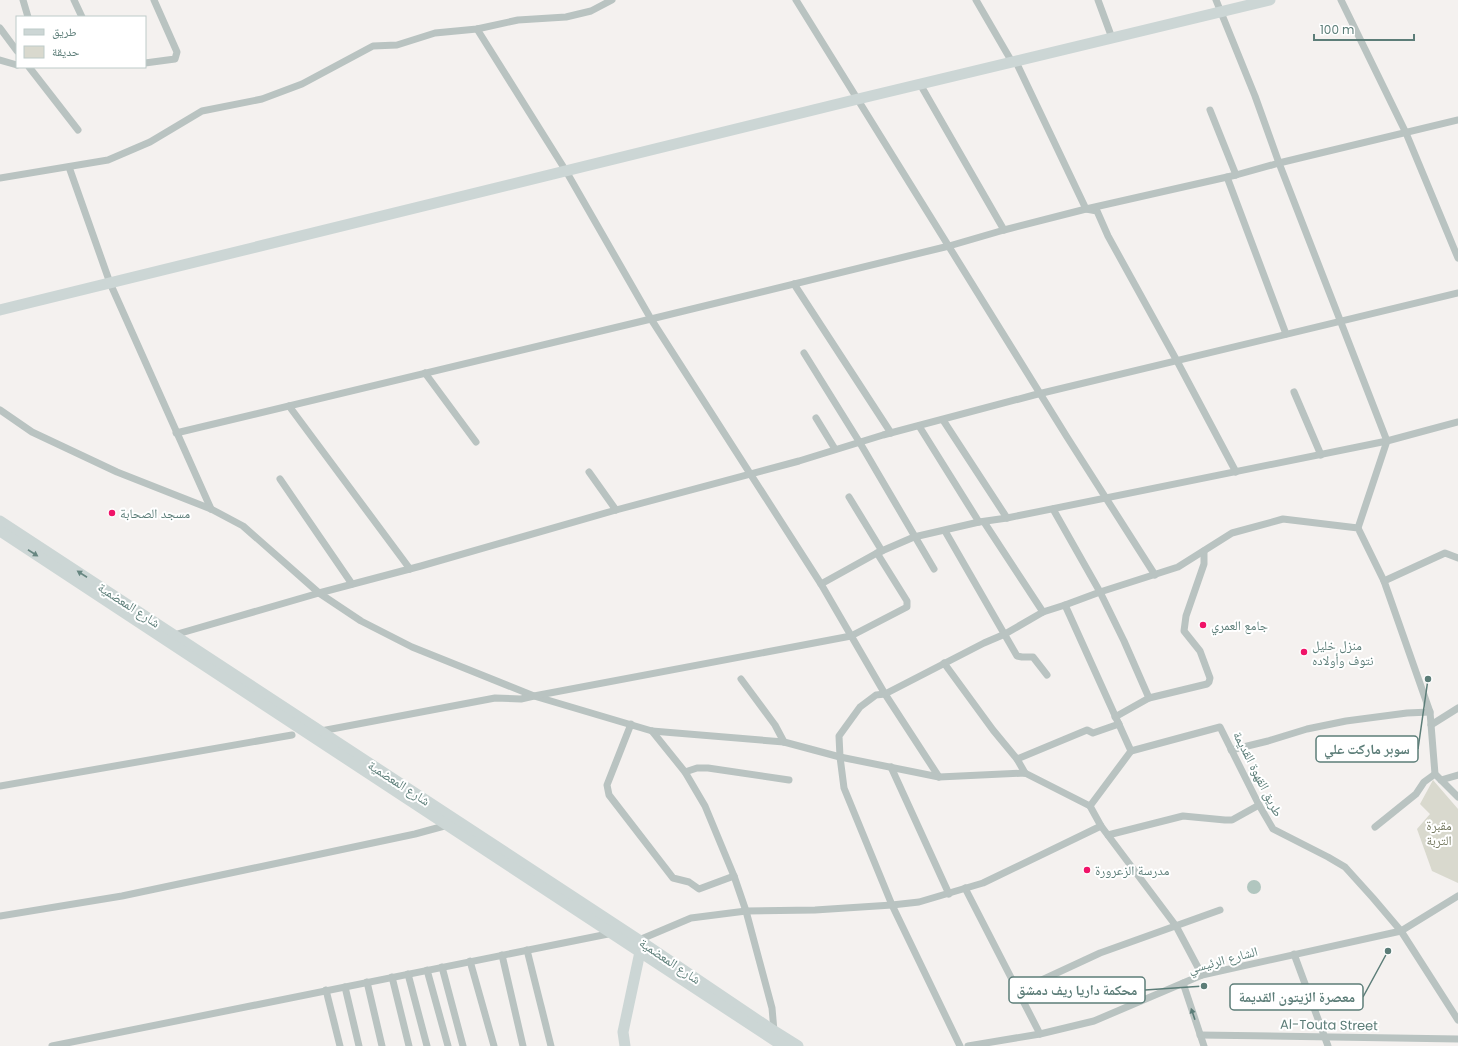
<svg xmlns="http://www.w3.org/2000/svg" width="1458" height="1046" font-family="Poppins,'Noto Naskh Arabic',sans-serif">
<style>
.green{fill:#d9d9ce}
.water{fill:#b1c6bf}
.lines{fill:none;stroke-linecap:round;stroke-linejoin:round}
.minor{stroke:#b9c3c1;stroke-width:7}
.major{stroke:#ccd6d5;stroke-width:11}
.oneway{fill:#678681}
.oneway2{fill:#5c7d78}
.poi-dot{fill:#f01368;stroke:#fff;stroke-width:1.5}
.labels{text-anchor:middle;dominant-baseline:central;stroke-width:4;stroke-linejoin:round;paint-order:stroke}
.poi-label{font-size:13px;fill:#5c7d78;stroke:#fff;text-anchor:start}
.street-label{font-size:13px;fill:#5c7d78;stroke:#fff}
.park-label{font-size:13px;fill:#757960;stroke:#fff}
.leader{fill:none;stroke:#5c7d78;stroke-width:1.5}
.callout-dot{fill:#5c7d78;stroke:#fff;stroke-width:1.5}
.callout{fill:#fff;stroke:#5c7d78;stroke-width:1.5}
.callout-label{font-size:14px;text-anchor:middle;font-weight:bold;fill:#5c7d78}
</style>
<rect width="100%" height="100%" fill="#f4f1ef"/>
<polygon class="green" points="1433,780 1458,809 1458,883 1432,871 1417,829 1430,814 1420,804"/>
<circle class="water" cx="1254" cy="887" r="7"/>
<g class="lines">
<g class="minor">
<polyline points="23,0 28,17"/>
<polyline points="74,0 82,17"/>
<polyline points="796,0 1067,437 1155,575"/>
<polyline points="976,0 1012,62 1017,64 1086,209 1097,211 1108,236 1177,361 1236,472"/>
<polyline points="1098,0 1112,38"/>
<polyline points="1216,0 1255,96 1279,163 1387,441 1358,528"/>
<polyline points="1341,0 1406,133 1458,258"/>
<polyline points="0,28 17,51"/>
<polyline points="477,29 566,171 651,319 821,584 885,694 939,777"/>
<polyline points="0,60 17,65"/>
<polyline points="145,63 175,59 177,52 154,0"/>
<polyline points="29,67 78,130"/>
<polyline points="920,84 1004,230"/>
<polyline points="1210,110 1236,175"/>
<polyline points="69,167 110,283 211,509"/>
<polyline points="1227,177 1286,334"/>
<polyline points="0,178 108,160 150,142 202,111 262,99 302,84 373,46 397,45 435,33 477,29 518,20 566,17 591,11 612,0"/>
<polyline points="794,284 891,433"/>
<polyline points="804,353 860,443 934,569"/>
<polyline points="425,373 476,442"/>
<polyline points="1294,392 1321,455"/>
<polyline points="289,406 410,569"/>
<polyline points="0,410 32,432 117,472 211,509 243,526 319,593 361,621 412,647 534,696 652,731 784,742 840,757 939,777 1025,773 1090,806"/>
<polyline points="816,418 835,449"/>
<polyline points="943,420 1007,518"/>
<polyline points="919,426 979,522"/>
<polyline points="176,433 651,319 949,246 1004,230 1086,209 1236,175 1279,163 1458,120"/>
<polyline points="589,472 616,510"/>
<polyline points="280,479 352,584"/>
<polyline points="849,497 882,551"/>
<polyline points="1053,509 1100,592 1124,641 1149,698"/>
<polyline points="984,522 1043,612"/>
<polyline points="945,531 1017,656 1022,657 1033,657 1047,675"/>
<polyline points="1384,581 1445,553 1458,558"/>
<polyline points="821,584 877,553 914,537 979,522 1007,518 1387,441 1458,422"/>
<polyline points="174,635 319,593 421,566 616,510 799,461 883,435 1034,395 1458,293"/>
<polyline points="944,663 993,730 1017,759 1025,773"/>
<polyline points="741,679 775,725 784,742"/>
<polyline points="1115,717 1149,698 1207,684 1209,682 1210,678 1200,651 1184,631 1186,616 1204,564 1204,551"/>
<polyline points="631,724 607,785 609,795 673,878 689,882 699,889 734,876"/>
<polyline points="1431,725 1458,708"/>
<polyline points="321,731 495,698 521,699 534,696 851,636 907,607 907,601 877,553"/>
<polyline points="652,731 685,772 705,806 734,876 746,911 772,1008 774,1031"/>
<polyline points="1231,750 1268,741 1307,729 1346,721 1407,713 1430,712"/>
<polyline points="1131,751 1220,727 1259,805 1273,829 1328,857 1345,867 1373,898 1401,931 1458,1020"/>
<polyline points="1017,759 1087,730 1093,733 1119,724"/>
<polyline points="891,767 949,894"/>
<polyline points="685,772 697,768 708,768 789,780"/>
<polyline points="1441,780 1458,775"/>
<polyline points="0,786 292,735"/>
<polyline points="1375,827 1416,794 1424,782 1435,774"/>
<polyline points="1108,835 1183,816 1225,820 1232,820 1259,805"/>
<polyline points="965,888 1040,1034"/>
<polyline points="0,916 122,896 415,834 448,825"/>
<polyline points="639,940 691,918 746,911 815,910 892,905 919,902 983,883 1101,826"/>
<polyline points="527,950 551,1046"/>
<polyline points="1294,954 1328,1046"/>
<polyline points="502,955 523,1046"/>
<polyline points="470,961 494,1046"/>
<polyline points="442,967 463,1046"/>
<polyline points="427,970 448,1046"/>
<polyline points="408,974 427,1046"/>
<polyline points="1202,975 1176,926 1101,826 1090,806 1131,751 1065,605 1100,592 1178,567 1232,533 1283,519 1358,528 1384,581 1430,712 1435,774 1458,797"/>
<polyline points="392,977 409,1046"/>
<polyline points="367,982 382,1046"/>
<polyline points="1183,983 1204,1046"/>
<polyline points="345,987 359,1046"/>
<polyline points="326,990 340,1046"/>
<polyline points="1018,991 1100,953 1220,910"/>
<polyline points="1200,1035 1458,1039"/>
<polyline points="52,1046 613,933"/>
<polyline points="960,1046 892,905 844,788 840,757 839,736 860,707 876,695 885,694 984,643 1005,634 1043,612 1065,605"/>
<polyline points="968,1046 1040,1034 1094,1021 1202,975 1401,931 1458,896"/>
</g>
<g class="major">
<polyline points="0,310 858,99 1270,0"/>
<polyline points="0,521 639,940 774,1031 798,1046"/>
<polyline points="0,531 783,1046"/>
<polyline points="625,1046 623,1032 640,952"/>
</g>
</g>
<defs><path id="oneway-solid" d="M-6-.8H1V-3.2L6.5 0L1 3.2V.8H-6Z"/></defs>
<g class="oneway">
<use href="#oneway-solid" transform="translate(33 553) rotate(33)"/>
<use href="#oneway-solid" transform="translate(82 574) rotate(-147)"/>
</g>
<use class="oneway2" href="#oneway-solid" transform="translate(1193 1014) rotate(-109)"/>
<g class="poi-dot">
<circle cx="112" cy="513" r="4"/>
<circle cx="1203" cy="625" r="4"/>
<circle cx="1304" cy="652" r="4"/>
<circle cx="1087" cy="870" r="4"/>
</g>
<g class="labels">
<g class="poi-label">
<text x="120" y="513">مسجد الصحابة</text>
<text x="1211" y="625">جامع العمري</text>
<text x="1312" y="645">منزل خليل<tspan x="1312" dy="15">نتوف وأولاده</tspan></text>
<text x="1095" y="870">مدرسة الزعرورة</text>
</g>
<g class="street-label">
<text transform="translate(129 605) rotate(33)">شارع المعضمية</text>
<text transform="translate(1258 774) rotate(63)">طريق القهوة القديمة</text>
<text transform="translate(399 783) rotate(33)">شارع المعضمية</text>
<text transform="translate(1223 960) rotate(-15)">الشارع الرئيسي</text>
<text transform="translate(670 961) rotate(34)">شارع المعضمية</text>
<text transform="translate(1329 1025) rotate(1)">Al-Touta Street</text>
</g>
<g class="park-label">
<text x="1439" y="825">مقبرة<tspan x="1439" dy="15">التربة</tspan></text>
</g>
</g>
<path class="leader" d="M1428 679L1418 749M1204 986L1145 990M1388 951L1363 997"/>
<g class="callout-dot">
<circle cx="1428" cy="679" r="4"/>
<circle cx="1204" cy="986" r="4"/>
<circle cx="1388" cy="951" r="4"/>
</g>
<g class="callout">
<rect x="1316" y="736" width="102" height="26" rx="4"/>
<rect x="1009" y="977" width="136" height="26" rx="4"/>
<rect x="1230" y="984" width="133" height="26" rx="4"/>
</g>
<g class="callout-label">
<text x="1367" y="754">سوبر ماركت علي</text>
<text x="1077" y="995">محكمة داريا ريف دمشق</text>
<text x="1297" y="1002">معصرة الزيتون القديمة</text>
</g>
<rect x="16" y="16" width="130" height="52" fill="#ffffff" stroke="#becbc9"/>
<rect x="24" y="29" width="20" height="6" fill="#ccd6d5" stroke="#becbc9"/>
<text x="52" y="36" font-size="12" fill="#5c7d78">طريق</text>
<rect x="24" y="46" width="20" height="12" fill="#d9d9ce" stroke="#becbc9"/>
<text x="52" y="56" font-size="12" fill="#5c7d78">حديقة</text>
<path d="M1314 34v6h100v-6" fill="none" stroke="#5c7d78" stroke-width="2"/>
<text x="1320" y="34" font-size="12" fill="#5c7d78" stroke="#ffffff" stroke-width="3" paint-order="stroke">100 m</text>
</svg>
